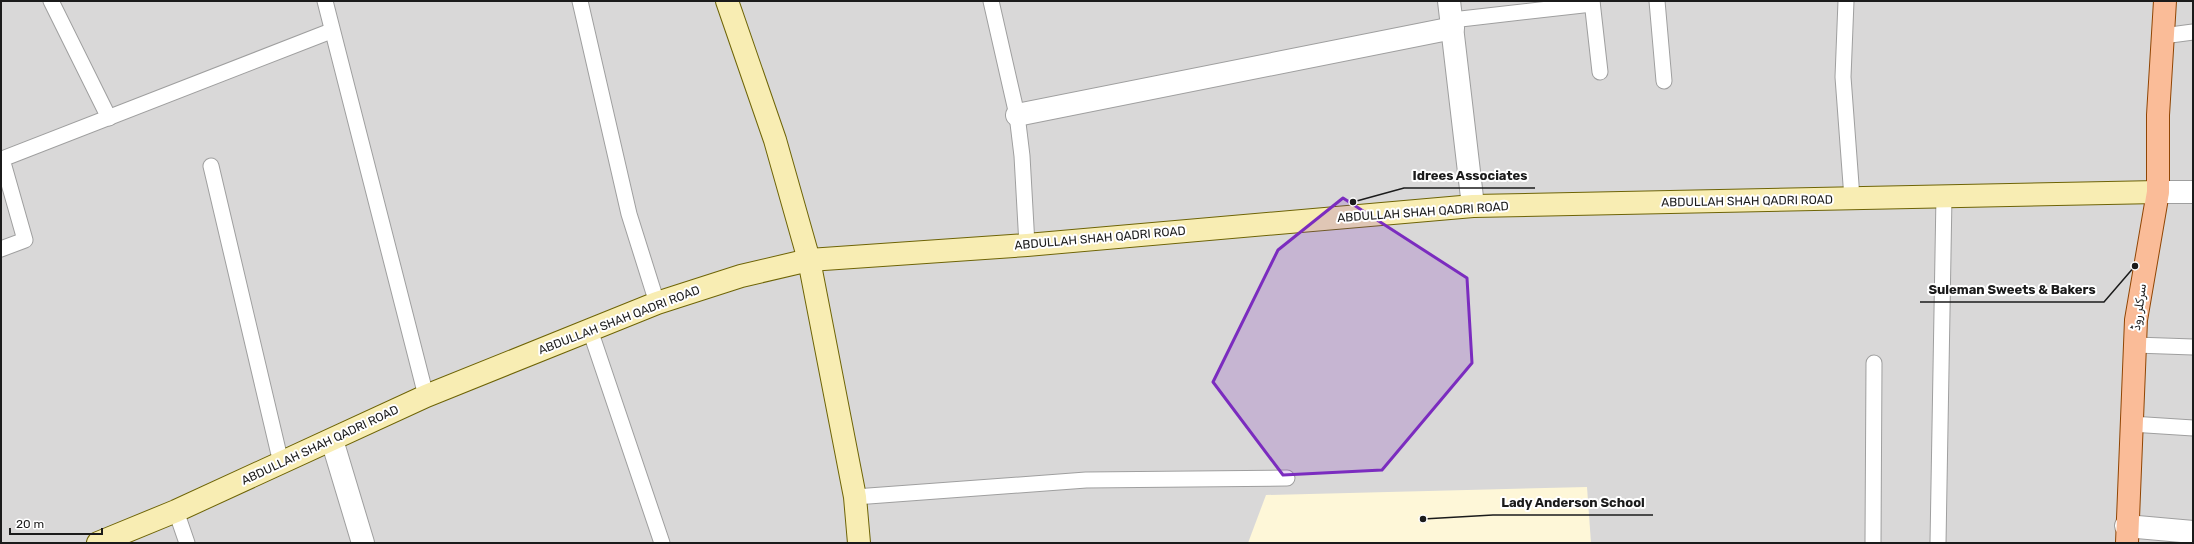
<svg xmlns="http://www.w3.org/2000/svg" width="2194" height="544" font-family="Rubik,'Noto Sans Arabic',sans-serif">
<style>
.residential{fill:#d9d8d8}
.education{fill:#fef7d8}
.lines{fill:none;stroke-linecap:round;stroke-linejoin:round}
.lane-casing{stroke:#9f9f9f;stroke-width:17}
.street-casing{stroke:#9f9f9f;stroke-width:24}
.secondary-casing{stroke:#6e6406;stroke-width:24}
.primary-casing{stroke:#904503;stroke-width:24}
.lane{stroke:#fff;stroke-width:15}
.street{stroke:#fff;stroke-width:22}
.secondary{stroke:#f8edb3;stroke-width:22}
.primary{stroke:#fabc98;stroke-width:22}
.marked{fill:#7b2cbf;fill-opacity:0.2;stroke:#7b2cbf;stroke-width:3;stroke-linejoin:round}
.labels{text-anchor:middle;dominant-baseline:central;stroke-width:4;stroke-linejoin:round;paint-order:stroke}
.street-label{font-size:12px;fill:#1b1b1b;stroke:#fff}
.leader{fill:none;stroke:#1b1b1b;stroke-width:1.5}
.callout-dot{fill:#1b1b1b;stroke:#fff;stroke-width:1.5}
.callout-label{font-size:13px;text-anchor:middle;font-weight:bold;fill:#1b1b1b;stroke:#fff;stroke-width:4;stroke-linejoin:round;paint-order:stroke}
</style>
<rect width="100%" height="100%" fill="#ede6e0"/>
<rect class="residential" x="1" y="1" width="2192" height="542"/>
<polygon class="education" points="1587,487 1591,543 1248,543 1266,495"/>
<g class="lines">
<defs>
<g id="lane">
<polyline points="51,1 109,118"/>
<polyline points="325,1 426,396"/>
<polyline points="580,1 629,214 657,303"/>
<polyline points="991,1 1017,115 1022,156 1027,245"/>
<polyline points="1592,1 1600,72"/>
<polyline points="1657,1 1664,81"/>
<polyline points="1846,1 1843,77 1852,198"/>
<polyline points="1452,20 1592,4"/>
<polyline points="2163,36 2193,32"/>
<polyline points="211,166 281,463"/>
<polyline points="1,249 25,240 2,159 331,31"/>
<polyline points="590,330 662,543"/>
<polyline points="2135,345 2193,347"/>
<polyline points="2131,424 2193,428"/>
<polyline points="855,497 1086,480 1287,478"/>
<polyline points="176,511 187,543"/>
<polyline points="1873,543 1874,363"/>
<polyline points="1938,543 1944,196"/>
</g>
<g id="street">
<polyline points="1449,1 1473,206"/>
<polyline points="1017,115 1453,28"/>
<polyline points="2158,192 2193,192"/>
<polyline points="332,440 363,543"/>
<polyline points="2126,526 2193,532"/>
</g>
<g id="secondary">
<polyline points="727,1 775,140 809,260 855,497 859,543"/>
<polyline points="98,543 176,511 426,396 590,330 657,303 741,276 809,260 1027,245 1473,206 2158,192"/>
</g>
<polyline id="primary" points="2127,543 2136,320 2158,192 2158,115 2165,1"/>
</defs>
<use href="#lane" class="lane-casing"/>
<use href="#street" class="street-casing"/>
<use href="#secondary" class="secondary-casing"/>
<use href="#primary" class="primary-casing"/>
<use href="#lane" class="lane"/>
<use href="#street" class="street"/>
<use href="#secondary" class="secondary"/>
<use href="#primary" class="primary"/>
</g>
<path class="marked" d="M 1343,198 L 1467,278 L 1472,363 L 1382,470 L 1283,475 L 1213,382 L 1278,250 Z"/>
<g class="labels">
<g class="street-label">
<text transform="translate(1747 201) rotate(-1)">ABDULLAH SHAH QADRI ROAD</text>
<text transform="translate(1423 212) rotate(-4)">ABDULLAH SHAH QADRI ROAD</text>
<text transform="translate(1100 238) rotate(-5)">ABDULLAH SHAH QADRI ROAD</text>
<text transform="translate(2139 307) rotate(-82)">سرکلر روڈ</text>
<text transform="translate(619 320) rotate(-21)">ABDULLAH SHAH QADRI ROAD</text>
<text transform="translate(320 445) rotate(-25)">ABDULLAH SHAH QADRI ROAD</text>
</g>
</g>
<path class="leader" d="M1353 202L1404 188H1535M2135 266L2104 302H1920M1423 519L1493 515H1653"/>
<g class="callout-dot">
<circle cx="1353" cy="202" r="4"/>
<circle cx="2135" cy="266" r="4"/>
<circle cx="1423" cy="519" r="4"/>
</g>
<g class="callout-label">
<text x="1470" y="180">Idrees Associates</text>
<text x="2012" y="294">Suleman Sweets &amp; Bakers</text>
<text x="1573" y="507">Lady Anderson School</text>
</g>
<rect width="2194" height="544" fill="none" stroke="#1b1b1b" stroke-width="4"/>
<path d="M10 528v6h92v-6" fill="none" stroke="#1b1b1b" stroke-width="2"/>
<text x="16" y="528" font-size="12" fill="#1b1b1b" stroke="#ffffff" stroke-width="3" paint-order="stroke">20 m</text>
</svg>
